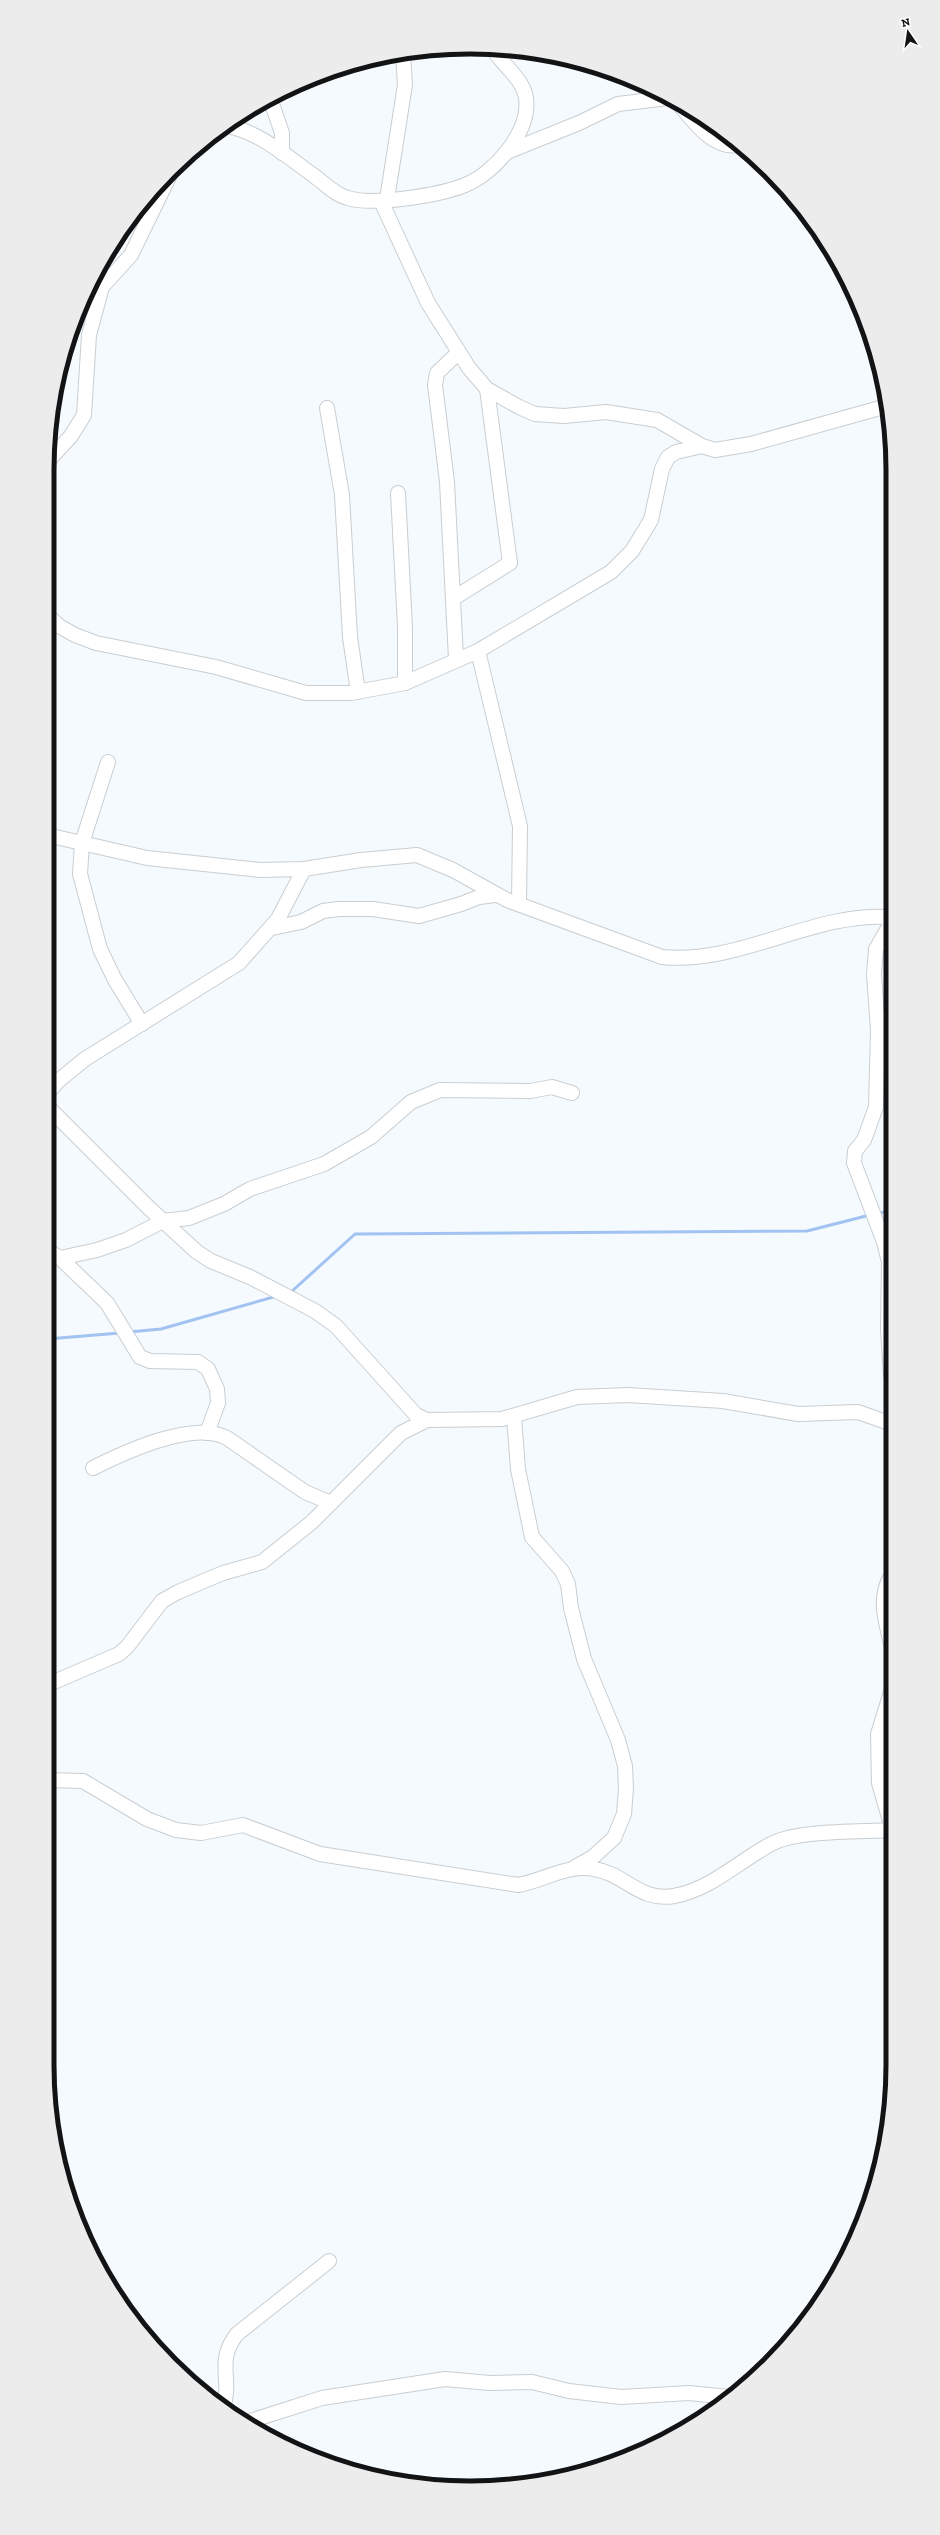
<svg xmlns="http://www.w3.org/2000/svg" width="940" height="2535" font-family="'Zilla Slab',serif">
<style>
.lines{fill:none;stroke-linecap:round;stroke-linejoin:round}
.stream{stroke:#a2c3f2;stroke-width:3}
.minor-casing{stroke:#c9ced2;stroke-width:16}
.minor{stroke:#fff;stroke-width:14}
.rim{fill:none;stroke:#111314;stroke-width:5}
</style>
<rect width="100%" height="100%" fill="#f4fafe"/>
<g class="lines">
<g class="stream">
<polyline points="877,1214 891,1210"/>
<polyline points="290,1293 355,1234 807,1231 870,1215"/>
<polyline points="129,1332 161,1329 277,1296"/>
<polyline points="47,1339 120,1333"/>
</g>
<defs>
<g id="minor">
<polyline points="270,98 282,133 282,153"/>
<path d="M 677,102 C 693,120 712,150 739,145"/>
<path d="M 227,126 C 258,131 288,157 313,175 C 324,183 335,195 348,198 C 373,206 441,195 465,185 C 494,174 531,131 526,98 C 523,78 502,65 492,48"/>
<polyline points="507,152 579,123 618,104 668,98"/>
<polyline points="387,199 405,85 403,53"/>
<polyline points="381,201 428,303 469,368 487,389 519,407 535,414 564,416 606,412 657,420 702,446 715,450 751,444 887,406"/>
<polyline points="90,286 102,287 131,255 170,175"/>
<polyline points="327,408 342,495 350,637 358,692"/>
<polyline points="48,461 71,436 84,415 89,335 102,287"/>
<polyline points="398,493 405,627 405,683"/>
<polyline points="454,598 510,563 487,389"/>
<polyline points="47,615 59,626 75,635 96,643 216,667 306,693 351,693 405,683 478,651 611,572 632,551 651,520 662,469 668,457 676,452 702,446"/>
<polyline points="478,651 520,826 519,903"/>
<polyline points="456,659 447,482 435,385 437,373 458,353"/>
<polyline points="108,762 82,843 80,874 100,949 115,980 142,1024"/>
<path d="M 47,835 L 147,858 L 260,870 L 304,869 L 361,860 L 417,855 L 453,870 L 507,900 L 662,957 C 740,965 812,912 890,917"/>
<polyline points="890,925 876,949 874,974 878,1030 876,1107 864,1140 855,1151 854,1163 884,1242 889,1262 888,1330 891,1375"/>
<polyline points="272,928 301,922 323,911 339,909 373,909 419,916 461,904 479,897 495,895"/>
<polyline points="47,1094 58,1081 85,1059 239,963 278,919 304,869"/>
<polyline points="47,1106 149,1208 197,1252 211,1261 250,1277 315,1311 336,1326 416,1415 427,1420 502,1419 577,1397 628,1395 723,1401 798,1414 858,1412 892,1424"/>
<polyline points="47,1250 60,1258 97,1250 126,1240 163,1221 189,1218 224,1204 250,1189 324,1164 371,1137 411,1102 440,1090 530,1091 552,1087 572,1093"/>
<polyline points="60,1258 107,1303 140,1357 150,1361 198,1362 208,1369 217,1389 218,1403 207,1433"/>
<polyline points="514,1417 518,1469 532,1537 562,1571 568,1584 571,1608 584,1659 618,1740 625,1766 626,1789 624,1814 614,1838 593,1857 575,1867"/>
<path d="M 93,1468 C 125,1452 193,1420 227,1438 L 305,1492 L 331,1503"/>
<path d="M 892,1575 C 877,1596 886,1624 892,1647"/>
<polyline points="47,1685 119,1654 127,1647 162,1601 178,1592 223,1573 262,1562 312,1522 401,1433 427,1420"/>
<polyline points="892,1689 878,1734 879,1783 892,1828"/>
<path d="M 47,1780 L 83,1781 L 147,1819 L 176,1830 L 201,1833 L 243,1825 L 320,1854 L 518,1885 C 543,1881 567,1864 594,1869 C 626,1874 639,1902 674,1896 C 712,1889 740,1860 773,1843 C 799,1830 862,1832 892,1830"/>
<path d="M 223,2407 C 233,2379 215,2362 237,2334 L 329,2261"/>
<polyline points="247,2422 322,2398 445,2379 490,2383 532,2382 569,2391 621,2397 689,2393 729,2397"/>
</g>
</defs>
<use href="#minor" class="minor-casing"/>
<use href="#minor" class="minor"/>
</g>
<path d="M0 0H940V2535H0ZM470 54H470A416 416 0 0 1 886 470V2065A416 416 0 0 1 470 2481H470A416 416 0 0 1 54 2065V470A416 416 0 0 1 470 54Z" fill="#ececec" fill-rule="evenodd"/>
<path class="rim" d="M470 54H470A416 416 0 0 1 886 470V2065A416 416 0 0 1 470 2481H470A416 416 0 0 1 54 2065V470A416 416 0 0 1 470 54Z"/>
<g transform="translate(908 32) rotate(347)" stroke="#ffffff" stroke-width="3" paint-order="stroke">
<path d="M0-3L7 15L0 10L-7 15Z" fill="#111314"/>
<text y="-6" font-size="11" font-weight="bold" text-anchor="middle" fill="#111314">N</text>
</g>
</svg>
